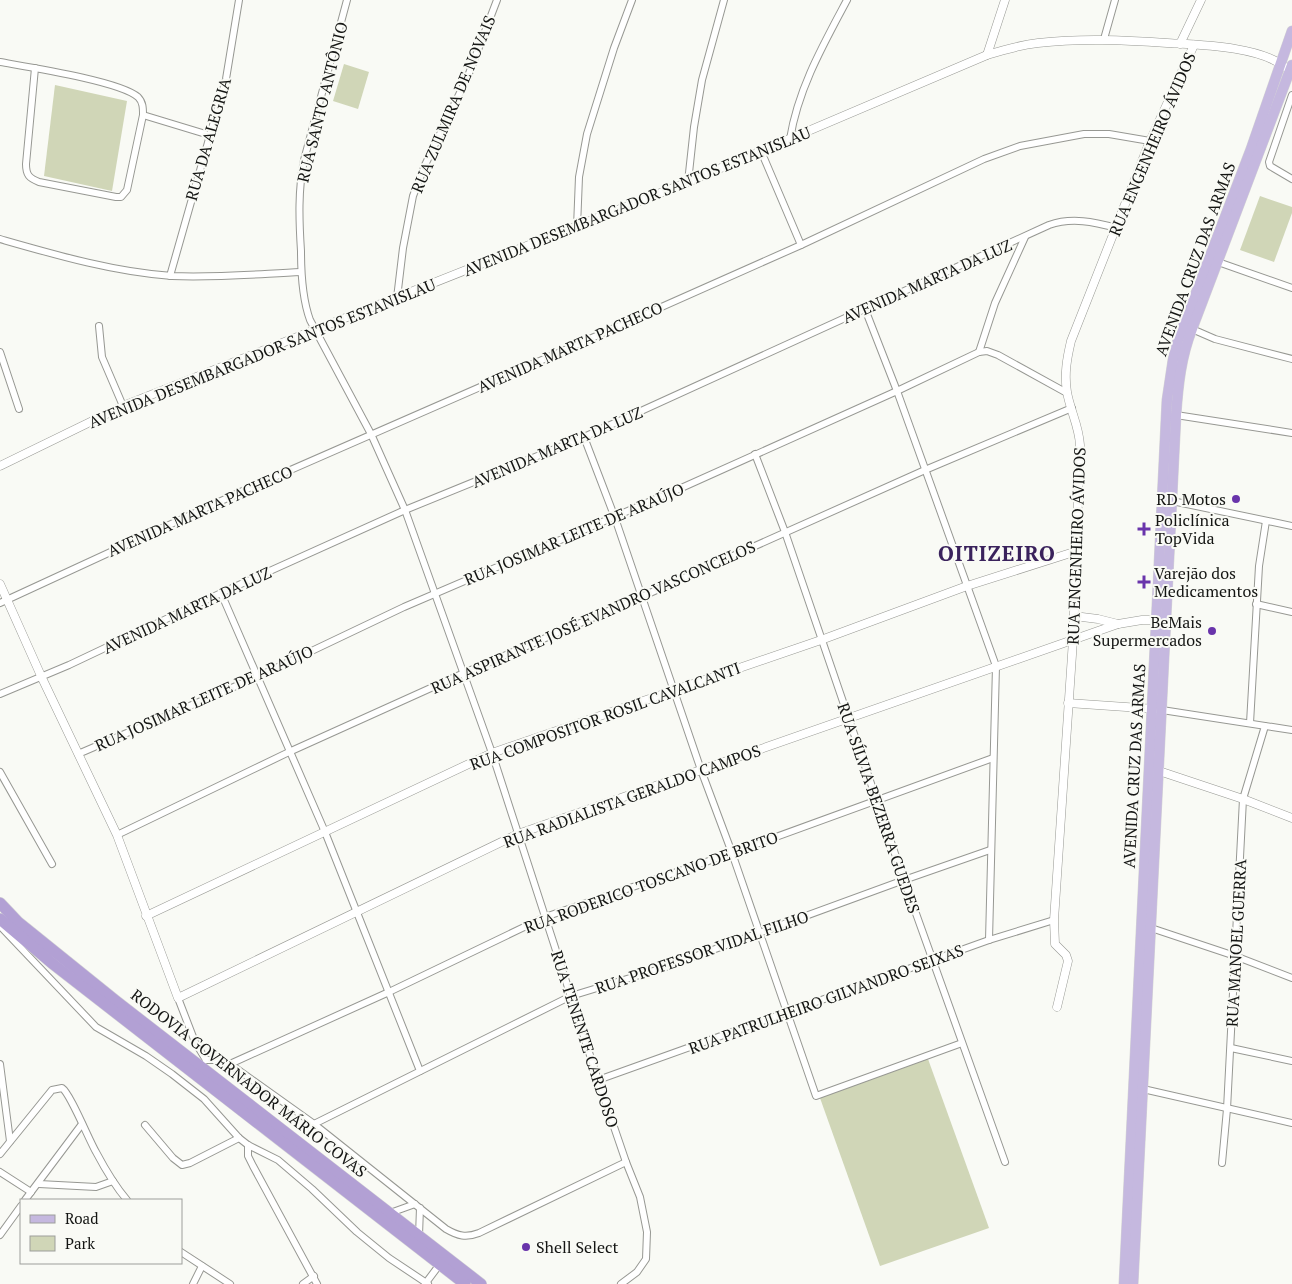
<svg xmlns="http://www.w3.org/2000/svg" width="1292" height="1284" font-family="'PT Serif',serif">
<style>
.green{fill:#d0d6b7}
.lines{fill:none;stroke-linecap:round;stroke-linejoin:round}
.minor-casing{stroke:#979893;stroke-width:8}
.tertiary-casing{stroke:#979893;stroke-width:9}
.primary-casing{stroke:#d5d5d5;stroke-width:11}
.trunk-casing{stroke:#d5d5d5;stroke-width:12}
.minor{stroke:#fff;stroke-width:6}
.tertiary{stroke:#fff;stroke-width:8}
.primary{stroke:#c5b8df;stroke-width:10}
.trunk{stroke:#b2a0d4;stroke-width:11}
.poi-dot{fill:#6934ab;stroke:#f9faf5;stroke-width:2}
.labels{text-anchor:middle;dominant-baseline:central;stroke-width:4;stroke-linejoin:round;paint-order:stroke}
.street-label{font-size:16px;fill:#141513;stroke:#f9faf5}
.poi-label{font-size:16px;fill:#141513;stroke:#f9faf5;text-anchor:start}
.district-label{font-size:21px;font-weight:bold;letter-spacing:1px;fill:#3a225c;stroke:#f9faf5}
</style>
<rect width="100%" height="100%" fill="#f9faf5"/>
<g class="green">
<polygon points="344,64 369,72 358,109 333,101"/>
<polygon points="55,85 127,101 112,191 44,176"/>
<polygon points="1260,196 1292,207 1292,213 1274,262 1240,250"/>
<polygon points="928,1059 989,1228 880,1266 820,1098"/>
</g>
<g class="lines">
<defs>
<g id="minor">
<path d="M 347,0 L 304,160 C 298,190 299,220 301,251 C 301,274 302,298 310,320 L 371,434 L 405,510 L 492,753 L 598,1080 L 626,1162 L 640,1197 L 647,1232 L 646,1259 L 637,1272 L 621,1284"/>
<polyline points="1104,39 1115,0"/>
<path d="M 0,62 C 28,67 120,81 138,97 C 143,102 143,108 143,115 L 209,135"/>
<path d="M 35,68 L 26,164 C 26,175 29,178 39,182 L 116,197 L 121,197 L 127,190 L 143,115"/>
<polyline points="1292,95 1269,162 1270,166 1292,179"/>
<path d="M 790,139 C 798,89 823,45 847,0"/>
<polyline points="761,151 801,245"/>
<polyline points="688,182 694,127 702,80 724,0"/>
<polyline points="577,227 579,177 587,134 614,48 632,0"/>
<path d="M 0,239 C 56,255 114,272 172,276 C 215,278 258,274 301,272"/>
<polyline points="1218,262 1292,288"/>
<polyline points="170,276 226,79 239,0"/>
<polyline points="397,298 403,248 413,196 425,165 468,76 497,0"/>
<polyline points="865,309 897,391 996,666 989,940"/>
<polyline points="99,326 102,357 123,406"/>
<polyline points="1192,329 1215,339 1292,359"/>
<polyline points="0,352 19,409"/>
<polyline points="979,352 995,303 1025,237"/>
<polyline points="1176,415 1292,433"/>
<polyline points="584,437 615,518 701,770 732,853 816,1096 962,1043"/>
<polyline points="755,454 785,532 904,880 1005,1162"/>
<polyline points="1172,501 1292,526"/>
<polyline points="221,593 325,832 420,1071"/>
<polyline points="0,603 247,489 558,353 801,245 984,159 1020,146 1084,134 1109,134 1150,141"/>
<polyline points="1256,604 1292,612"/>
<path d="M 0,694 L 69,665 L 221,593 L 405,510 L 584,437 L 1049,225 C 1072,217 1094,222 1117,228"/>
<polyline points="1162,710 1292,730"/>
<polyline points="1250,723 1259,566 1266,521"/>
<polyline points="78,754 257,677 404,607 679,489 897,391 979,352 987,351 998,355 1067,393"/>
<polyline points="0,772 52,864"/>
<polyline points="117,835 289,752 464,673 641,597 925,470 1072,408"/>
<polyline points="0,926 96,1027 146,1056 172,1074 204,1099 239,1138 248,1145 278,1160 312,1189 357,1232 389,1258 428,1284"/>
<polyline points="1151,928 1235,956 1292,978"/>
<polyline points="178,998 195,1042 206,1060"/>
<polyline points="1231,1048 1292,1061"/>
<polyline points="206,1060 216,1060 230,1064 389,992 545,917 732,853 993,758"/>
<polyline points="0,1064 10,1141"/>
<path d="M 230,1064 L 314,1124 L 446,1229 C 458,1236 466,1238 479,1233 L 626,1162"/>
<polyline points="598,1080 989,940 1054,920"/>
<polyline points="1143,1089 1292,1123"/>
<polyline points="314,1124 571,996 666,967 904,880 990,850"/>
<polyline points="145,1125 173,1158 182,1165 190,1163 239,1138"/>
<polyline points="248,1145 248,1156 253,1166 317,1284"/>
<path d="M 0,1154 L 52,1090 L 62,1088 C 70,1093 89,1140 96,1152 C 105,1169 115,1186 127,1200"/>
<polyline points="1222,1163 1227,1109 1243,799 1265,726"/>
<polyline points="0,1172 31,1192"/>
<polyline points="39,1184 96,1187 113,1181"/>
<polyline points="25,1200 82,1124"/>
<polyline points="390,1213 415,1204"/>
<polyline points="0,1235 21,1206"/>
<polyline points="419,1235 420,1208"/>
<polyline points="181,1252 230,1284"/>
<polyline points="193,1284 202,1266"/>
<polyline points="303,1284 314,1276"/>
<polyline points="425,1284 440,1264"/>
</g>
<g id="tertiary">
<polyline points="1180,44 1201,0"/>
<polyline points="987,55 1005,0"/>
<path d="M 0,466 L 123,406 L 688,182 L 987,55 C 1003,50 1021,45 1038,43 C 1081,38 1124,40 1167,43 C 1200,45 1259,46 1285,67"/>
<polyline points="0,584 42,678 117,835 178,998 518,834 1118,624 1142,620 1161,620"/>
<polyline points="1074,616 1098,619 1118,624"/>
<polyline points="1068,703 1155,709"/>
<polyline points="1159,771 1243,799 1292,818"/>
<polyline points="146,916 492,753 821,640 967,586 1077,551"/>
<path d="M 1057,1007 L 1068,961 L 1066,955 L 1055,944 L 1054,920 L 1073,640 L 1080,445 C 1079,426 1070,410 1067,392 C 1064,374 1067,358 1071,341 L 1150,141 L 1194,45"/>
</g>
<g id="primary">
<polyline points="1124,1284 1167,400 1173,360 1178,340 1251,149 1292,31"/>
<path d="M 1133,1284 L 1176,415 C 1178,385 1181,357 1192,329 L 1292,65"/>
</g>
<g id="trunk">
<polyline points="0,903 18,922 116,1001 481,1284"/>
<polyline points="0,919 53,964 465,1284"/>
</g>
</defs>
<use href="#minor" class="minor-casing"/>
<use href="#tertiary" class="tertiary-casing"/>
<use href="#primary" class="primary-casing"/>
<use href="#trunk" class="trunk-casing"/>
<use href="#minor" class="minor"/>
<use href="#tertiary" class="tertiary"/>
<use href="#primary" class="primary"/>
<use href="#trunk" class="trunk"/>
</g>
<g class="poi-dot">
<circle cx="1236" cy="499" r="5"/>
<path d="M1141.5 521.5h5v5h5v5h-5v5h-5v-5h-5v-5h5z"/>
<path d="M1141.5 574.5h5v5h5v5h-5v5h-5v-5h-5v-5h5z"/>
<circle cx="1212" cy="631" r="5"/>
<circle cx="526" cy="1247" r="5"/>
</g>
<g class="labels">
<g class="street-label">
<text transform="translate(322 102) rotate(-76)">RUA SANTO ANTÔNIO</text>
<text transform="translate(453 104) rotate(-67)">RUA ZULMIRA DE NOVAIS</text>
<text transform="translate(208 139) rotate(-74)">RUA DA ALEGRIA</text>
<text transform="translate(1152 144) rotate(-67)">RUA ENGENHEIRO ÁVIDOS</text>
<text transform="translate(637 201) rotate(-22)">AVENIDA DESEMBARGADOR SANTOS ESTANISLAU</text>
<text transform="translate(1195 259) rotate(-70)">AVENIDA CRUZ DAS ARMAS</text>
<text transform="translate(927 281) rotate(-24)">AVENIDA MARTA DA LUZ</text>
<text transform="translate(570 347) rotate(-24)">AVENIDA MARTA PACHECO</text>
<text transform="translate(262 353) rotate(-22)">AVENIDA DESEMBARGADOR SANTOS ESTANISLAU</text>
<text transform="translate(557 447) rotate(-23)">AVENIDA MARTA DA LUZ</text>
<text transform="translate(200 511) rotate(-24)">AVENIDA MARTA PACHECO</text>
<text transform="translate(574 534) rotate(-23)">RUA JOSIMAR LEITE DE ARAÚJO</text>
<text transform="translate(1076 546) rotate(-88)">RUA ENGENHEIRO ÁVIDOS</text>
<text transform="translate(187 610) rotate(-25)">AVENIDA MARTA DA LUZ</text>
<text transform="translate(593 617) rotate(-24)">RUA ASPIRANTE JOSÉ EVANDRO VASCONCELOS</text>
<text transform="translate(204 698) rotate(-24)">RUA JOSIMAR LEITE DE ARAÚJO</text>
<text transform="translate(605 716) rotate(-20)">RUA COMPOSITOR ROSIL CAVALCANTI</text>
<text transform="translate(1134 766) rotate(-87)">AVENIDA CRUZ DAS ARMAS</text>
<text transform="translate(632 796) rotate(-20)">RUA RADIALISTA GERALDO CAMPOS</text>
<text transform="translate(879 808) rotate(71)">RUA SÍLVIA BEZERRA GUEDES</text>
<text transform="translate(651 882) rotate(-20)">RUA RODERICO TOSCANO DE BRITO</text>
<text transform="translate(1236 943) rotate(-87)">RUA MANOEL GUERRA</text>
<text transform="translate(702 952) rotate(-19)">RUA PROFESSOR VIDAL FILHO</text>
<text transform="translate(826 999) rotate(-20)">RUA PATRULHEIRO GILVANDRO SEIXAS</text>
<text transform="translate(585 1039) rotate(72)">RUA TENENTE CARDOSO</text>
<text transform="translate(249 1083) rotate(38)">RODOVIA GOVERNADOR MÁRIO COVAS</text>
</g>
<g class="poi-label">
<text x="1226" y="499" text-anchor="end">RD Motos</text>
<text x="1155" y="520">Policlínica<tspan x="1155" dy="18">TopVida</tspan></text>
<text x="1154" y="573">Varejão dos<tspan x="1154" dy="18">Medicamentos</tspan></text>
<text x="1202" y="622" text-anchor="end">BeMais<tspan x="1202" dy="18">Supermercados</tspan></text>
<text x="536" y="1247">Shell Select</text>
</g>
<g class="district-label">
<text x="997" y="553">OITIZEIRO</text>
</g>
</g>
<rect x="20" y="1199" width="162" height="65" fill="#f9faf5" stroke="#9d9e9b"/>
<rect x="30" y="1215" width="25" height="8" fill="#c5b8df" stroke="#9d9e9b"/>
<text x="65" y="1224" font-size="15" fill="#141513">Road</text>
<rect x="30" y="1236" width="25" height="15" fill="#d0d6b7" stroke="#9d9e9b"/>
<text x="65" y="1249" font-size="15" fill="#141513">Park</text>
</svg>
